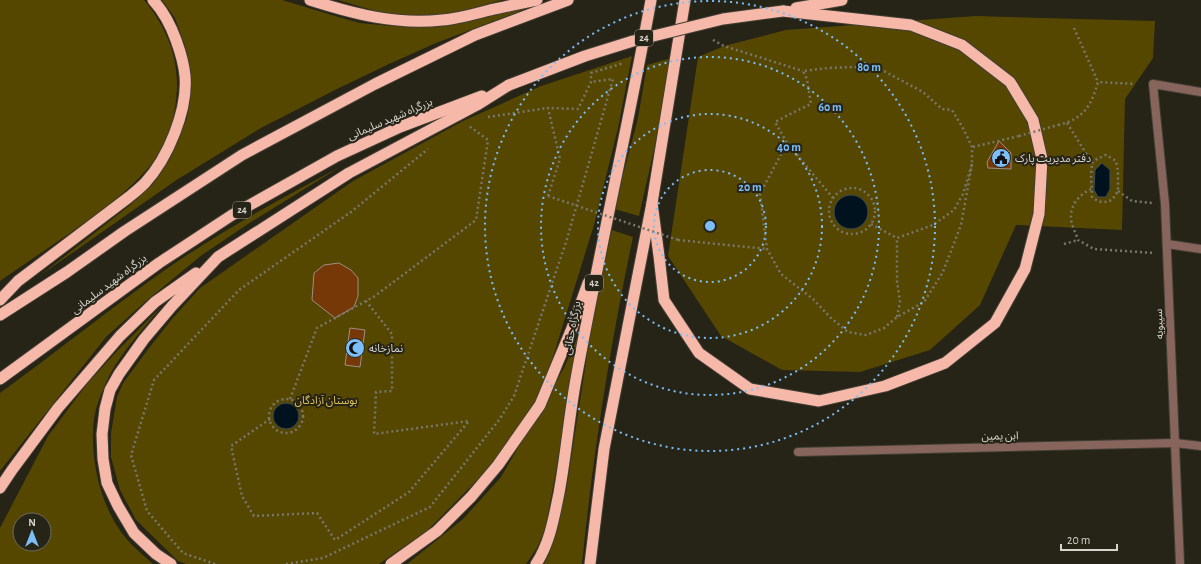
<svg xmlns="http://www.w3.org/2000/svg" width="1201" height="564" font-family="'Alegreya Sans','Noto Sans Arabic',sans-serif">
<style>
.green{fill:#554700;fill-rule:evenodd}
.water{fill:#00121e;stroke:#404c52}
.building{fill:#773807;stroke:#9d8f87}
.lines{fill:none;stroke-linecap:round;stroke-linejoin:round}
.minor-casing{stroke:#423f34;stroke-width:10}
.trunk-casing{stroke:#423f34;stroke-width:13}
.path{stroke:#79766c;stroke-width:2.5;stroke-dasharray:2 3;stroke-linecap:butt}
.minor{stroke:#87655c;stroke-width:8}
.trunk{stroke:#f6b8a8;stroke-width:11}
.trunk-bridge-casing{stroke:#423f34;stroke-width:13;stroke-linecap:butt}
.path-bridge{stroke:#79766c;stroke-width:2.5;stroke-dasharray:2 3;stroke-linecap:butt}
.trunk-bridge{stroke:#f6b8a8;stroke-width:11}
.ring{fill:none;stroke:#7bbef8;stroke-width:2;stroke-dasharray:2 4}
.labels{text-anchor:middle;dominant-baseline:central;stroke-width:4;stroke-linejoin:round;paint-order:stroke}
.shield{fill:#262317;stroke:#a19f96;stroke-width:1}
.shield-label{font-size:10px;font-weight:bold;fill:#d6d4cd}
.street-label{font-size:11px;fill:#d6d4cd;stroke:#262317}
.poi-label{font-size:11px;fill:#d6d4cd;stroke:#262317;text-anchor:start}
.park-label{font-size:11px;fill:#e0c555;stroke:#262317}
.centre{fill:#7bbef8;stroke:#262317;stroke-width:2}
.ring-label{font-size:12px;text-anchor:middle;font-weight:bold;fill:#7bbef8;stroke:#262317;stroke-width:4;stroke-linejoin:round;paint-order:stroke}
</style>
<rect width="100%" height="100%" fill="#262317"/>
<g class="green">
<path d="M 0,0 L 144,0 C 165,25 178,55 177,88 C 176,111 171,136 158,155 C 135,188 102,210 70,233 C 47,249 23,265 0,281 Z"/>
<polygon points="162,0 282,0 335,16 360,23 391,26 423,26 476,19 539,4 436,43 389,64 337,89 261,128 175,181 38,277 129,206 153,184 170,158 187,118 190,94 190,68 185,46 175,18"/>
<polygon points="338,0 502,0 452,14 410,16 379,12"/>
<polygon points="975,16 1155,21 1153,58 1125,99 1122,230 1016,225 980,305 930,350 860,372 782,370 721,336 668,256 698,57 724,46 786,30"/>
<polygon points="632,56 618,128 594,225 552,360 537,399 517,432 486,471 428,530 379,564 186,564 178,561 136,520 120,490 111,457 111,433 117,397 123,383 149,348 171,320 200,288 353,181 463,121 541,86"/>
<polygon points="675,57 639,216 614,209 638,118 647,65"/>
<path d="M 340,167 L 251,222 L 202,255 L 146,301 L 106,337 L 0,471 L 0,393 C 50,357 98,318 148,282 C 208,238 274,202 340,167 Z"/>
<path d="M 612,230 L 633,237 C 610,345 593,454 582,564 L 544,564 L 549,554 L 566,491 L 596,298 Z"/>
<path d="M 162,306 C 144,328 123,350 109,376 C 103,389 96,405 94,419 C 90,451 97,490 113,519 C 122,537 138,551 153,564 L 0,564 L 0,528 L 48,436 L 87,384 L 118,350 ZM 20,520 L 44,520 L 44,544 L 20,544 Z"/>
<polygon points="579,334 556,471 545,530 537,548 526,564 407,564 463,519 501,477 564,368"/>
</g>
<g class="water">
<polygon points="1102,163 1110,170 1110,189 1106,197 1098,197 1094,190 1095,170"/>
<circle cx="851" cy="212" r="17"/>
<circle cx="286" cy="416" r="13"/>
</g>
<g class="building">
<polygon points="999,141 1011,153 1011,169 988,168 987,162"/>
<polygon points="339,263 351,270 358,278 358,296 354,307 335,318 312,300 314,273 324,265"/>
<polygon points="350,328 365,330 360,367 345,365"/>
</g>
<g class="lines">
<defs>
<g id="minor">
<polyline points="1167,244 1201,249"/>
<polyline points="798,452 1175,443 1201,446"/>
<polyline points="1180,564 1165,204 1153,84 1201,92"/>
</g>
<g id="trunk">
<path d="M 310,0 C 354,14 396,25 442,20 C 458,19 474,14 490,10 C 505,7 521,3 537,0"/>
<polyline points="796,8 842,0"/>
<polyline points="652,203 659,256 664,300 699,353 750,389 819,401 885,386 945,363 995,323 1025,269 1039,214 1042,159 1033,120 1010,82 962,45 911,25 783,11"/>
<path d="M 0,300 L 18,281 L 129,197 C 134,193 140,188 145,183 C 168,158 188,110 185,76 C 184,64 180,51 176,40 C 171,26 163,11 153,0"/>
<polyline points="0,315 67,272 125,231 242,155 375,84 475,35 568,0"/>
<polyline points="0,379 159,263 232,215 337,156 400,127 482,96"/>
<polyline points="0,488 12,470 58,408 120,336 155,302 196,273"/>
<polyline points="171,564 156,554 134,533 118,506 107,483 103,459 102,434 105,409 110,390 119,374 144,339 172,306 218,257 349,173 477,105 509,85"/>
<polyline points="391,564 437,531 471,497 498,465 540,405 572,328 588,283"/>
<path d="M 536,564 C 550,543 554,517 559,493 C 566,455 569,417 576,379 C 599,252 628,127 651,0"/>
<polyline points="590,564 604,449 652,203 685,0"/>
</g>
</defs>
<use href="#minor" class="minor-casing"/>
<use href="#trunk" class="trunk-casing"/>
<g class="path">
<polyline points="1074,28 1098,82"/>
<polyline points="713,40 724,46 803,71"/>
<polyline points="488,117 548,108"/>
<path d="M 1067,123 L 1092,163 L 1091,176 L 1092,197 C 1099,203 1104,203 1112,200 L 1118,191 L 1118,171 L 1116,161 L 1106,155 L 1097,159 L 1092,163"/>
<path d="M 1058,125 C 1084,119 1091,106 1098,82 L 1135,84"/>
<polyline points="787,143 833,198"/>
<polyline points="973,147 1019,136"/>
<circle cx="852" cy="211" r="23"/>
<path d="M 1091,189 C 1081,194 1071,203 1071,216 C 1070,223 1076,233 1078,240 L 1094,249 L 1154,253"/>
<polyline points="1118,191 1132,201 1152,203"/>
<polyline points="548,196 560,159 548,108 578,109 591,82 591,73 624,63"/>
<polyline points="871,224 897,238"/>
<polyline points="678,240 767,249"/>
<polyline points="1064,244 1078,240"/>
<polyline points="897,317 900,302 897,281 897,238 933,225 954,210 963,194 972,164 972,147 963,128 952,110 942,109 923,92 880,69 853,67 828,68 803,71 807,79 811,104 792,113 775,122 787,143 760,194 767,249 781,274 813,299 831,318 848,332 866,335 884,328 897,317 924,302 943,272 961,225 972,164"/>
<polyline points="290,399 317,328 375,296 476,220 488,140 469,126"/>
<circle cx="286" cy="416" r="17"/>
<polyline points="270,419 231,446 242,496 254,516 317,513 335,540 409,492 469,421 374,434 376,392 392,391 392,334 366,301"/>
<polyline points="215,564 183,553 147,511 131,455 154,380 239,290 351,212 428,149"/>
<polyline points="286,564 323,558 430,507 499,420 514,396 567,239 613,79 591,82"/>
</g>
<use href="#minor" class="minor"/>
<use href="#trunk" class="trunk"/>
<defs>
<polyline id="trunk-bridge" points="509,85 585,56 633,41 723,19 783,11"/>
</defs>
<use href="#trunk-bridge" class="trunk-bridge-casing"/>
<g class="path-bridge">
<polyline points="1019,136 1058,125"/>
<polyline points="548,196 678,240"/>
</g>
<use href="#trunk-bridge" class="trunk-bridge"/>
</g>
<g class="ring">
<circle cx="710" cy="226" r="56"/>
<circle cx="710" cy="226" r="112"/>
<circle cx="710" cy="226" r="169"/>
<circle cx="710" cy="226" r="225"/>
</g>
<defs>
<symbol id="civic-disc" viewBox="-11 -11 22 22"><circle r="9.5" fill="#7bbef8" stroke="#262317"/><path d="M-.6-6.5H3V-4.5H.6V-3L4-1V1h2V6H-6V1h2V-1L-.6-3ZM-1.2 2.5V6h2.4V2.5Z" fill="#111"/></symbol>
<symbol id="mosque-disc" viewBox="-11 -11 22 22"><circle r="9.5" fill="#7bbef8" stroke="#262317"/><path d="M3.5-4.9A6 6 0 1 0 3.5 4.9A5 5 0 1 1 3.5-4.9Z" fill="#111"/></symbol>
</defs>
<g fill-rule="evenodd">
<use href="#civic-disc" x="990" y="147" width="22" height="22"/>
<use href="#mosque-disc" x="344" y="337" width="22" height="22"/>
</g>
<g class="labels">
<g class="shield">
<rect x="635" y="30" width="18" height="16" rx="3"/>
<rect x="233" y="202" width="18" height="16" rx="3"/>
<rect x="585" y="275" width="18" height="16" rx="3"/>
</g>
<g class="shield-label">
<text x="644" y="38">24</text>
<text x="242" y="210">24</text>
<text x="594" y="283">42</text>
</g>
<g class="street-label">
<text transform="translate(390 119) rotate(-23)">بزرگراه شهید سلیمانی</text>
<text transform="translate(109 284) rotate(-37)">بزرگراه شهید سلیمانی</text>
<text transform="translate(1159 324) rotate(-92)">سیبویه</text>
<text transform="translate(572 328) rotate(-79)">بزرگراه حقانی</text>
<text transform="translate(1000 436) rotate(-1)">ابن یمین</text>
</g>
<g class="poi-label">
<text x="1015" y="158">دفتر مدیریت پارک</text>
<text x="369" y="348">نمازخانه</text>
</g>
<g class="park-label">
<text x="326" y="400">بوستان آزادگان</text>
</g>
</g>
<circle cx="710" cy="226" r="6" class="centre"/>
<g class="ring-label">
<text x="869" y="71">80 m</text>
<text x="830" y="111">60 m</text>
<text x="789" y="151">40 m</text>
<text x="750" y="191">20 m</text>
</g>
<g transform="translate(32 532)"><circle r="19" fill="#262317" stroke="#6c6a60"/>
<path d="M0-3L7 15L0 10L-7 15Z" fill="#7bbef8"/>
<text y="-6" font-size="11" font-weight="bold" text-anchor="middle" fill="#d6d4cd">N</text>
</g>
<path d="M1061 544v6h56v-6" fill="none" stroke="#d6d4cd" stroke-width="2"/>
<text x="1067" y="544" font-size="12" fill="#d6d4cd" stroke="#262317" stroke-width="3" paint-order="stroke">20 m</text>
</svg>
